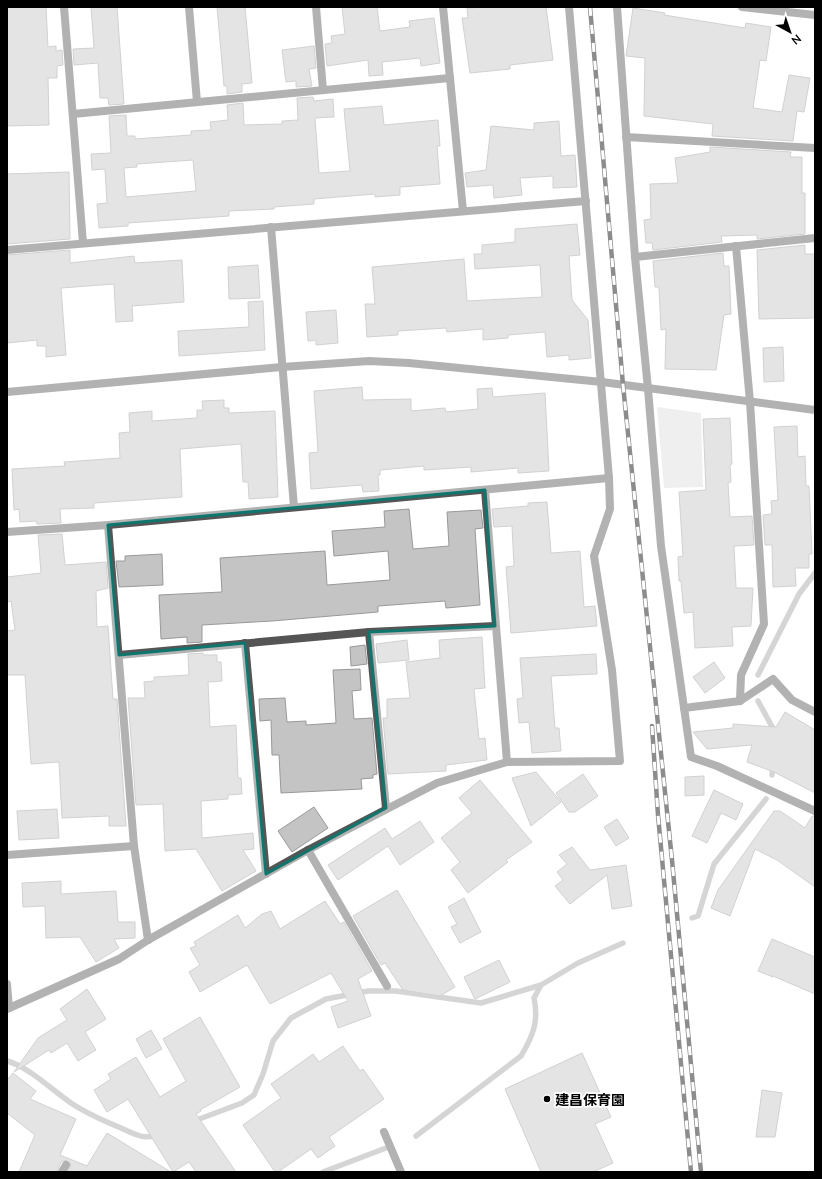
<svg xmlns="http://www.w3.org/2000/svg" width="822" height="1179" font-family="Lato,'Noto Sans JP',sans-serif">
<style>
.green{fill:#dcdcdc}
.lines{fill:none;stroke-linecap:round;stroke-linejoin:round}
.stream{stroke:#a3a3a3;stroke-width:5.5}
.building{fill:#c4c4c4;stroke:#999;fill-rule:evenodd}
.service{stroke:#555;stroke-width:8}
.minor{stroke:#555;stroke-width:8}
.tertiary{stroke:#555;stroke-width:8}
.rail-casing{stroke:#000;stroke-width:4.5}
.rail{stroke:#fff;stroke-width:3;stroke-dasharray:9;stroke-linecap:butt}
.marked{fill:none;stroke:#0f766e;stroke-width:3;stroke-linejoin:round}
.poi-dot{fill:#000;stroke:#fff;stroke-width:1.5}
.labels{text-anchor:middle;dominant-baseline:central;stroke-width:3.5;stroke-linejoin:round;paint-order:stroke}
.poi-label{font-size:14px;font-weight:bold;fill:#000;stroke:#fff;text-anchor:start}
</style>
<rect width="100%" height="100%" fill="#fff"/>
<polygon class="green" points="657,407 701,413 703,487 664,488"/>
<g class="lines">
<g class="stream">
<polyline points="758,675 799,594 815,573"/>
<polyline points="758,701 775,732"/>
<polyline points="772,775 773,764"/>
<polyline points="692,918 698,916 714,864 766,799"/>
<path d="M 7,1061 C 29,1067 52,1090 71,1103 C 86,1113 104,1121 121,1128 C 134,1134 144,1140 158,1135"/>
<polyline points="194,1121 242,1103 254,1095 263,1074 273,1041 291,1018 326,999 368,991 396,991 481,1003 541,985"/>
<path d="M 416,1136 L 521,1056 C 533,1036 539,1021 534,998 L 541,985 L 578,963 L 623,943"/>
<polyline points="323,1172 386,1148"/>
</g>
</g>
<g class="building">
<polygon points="7,7 46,7 48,47 56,46 56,51 62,50 63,65 57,66 57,78 48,78 49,125 7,126"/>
<polygon points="91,7 117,7 124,104 109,105 108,98 100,98 98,63 74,65 73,49 94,48"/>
<polygon points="217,7 245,7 252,83 242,84 242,92 227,94 227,86 224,86"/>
<polygon points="342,7 377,7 380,31 410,27 409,21 434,18 440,63 421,66 420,58 382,62 383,75 369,76 368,60 327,66 325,44 332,43 331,36 345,34"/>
<polygon points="493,7 546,7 553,60 510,65 510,69 470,73 462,18 468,18 467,8"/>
<polygon points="633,8 665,13 664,15 745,28 746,23 771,27 766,61 760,60 753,108 782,112 789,75 810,78 804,112 797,111 793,141 712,136 713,124 644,116 645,58 626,56"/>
<polygon points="314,46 316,68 309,69 312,86 296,87 296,81 286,82 282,50"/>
<path d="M 313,97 L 314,101 L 333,99 L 334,117 L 315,118 L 319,173 L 350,171 L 344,109 L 382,106 L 384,125 L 438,120 L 440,146 L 437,146 L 440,184 L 400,187 L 400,195 L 375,197 L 375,194 L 314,199 L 314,204 L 274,207 L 274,209 L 229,211 L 229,216 L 128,223 L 128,226 L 99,228 L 97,204 L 107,203 L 105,169 L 92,170 L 91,154 L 111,153 L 109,116 L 126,115 L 127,136 L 135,136 L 135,139 L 191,135 L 191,131 L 211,130 L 210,122 L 228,120 L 227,105 L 243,103 L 244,125 L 282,124 L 282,121 L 298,120 L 297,98 ZM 193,160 L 196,191 L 126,197 L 124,168 L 137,167 L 137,164 Z"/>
<polygon points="559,121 561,156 575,155 577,187 553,188 553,176 520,178 522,195 494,198 493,185 467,187 465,173 486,170 491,126 534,130 534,123"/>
<polygon points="710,147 791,152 790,157 802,157 802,193 805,193 805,234 757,239 757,235 721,236 722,242 653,250 652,243 646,243 644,220 651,219 650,184 678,183 675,158 710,152"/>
<polygon points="69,172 70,239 7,244 7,174"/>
<polygon points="577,224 580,255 569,256 572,300 588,320 591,358 569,360 569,355 547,357 545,332 508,335 508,338 483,340 483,329 447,332 446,328 398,331 398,335 367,337 365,304 375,304 372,267 464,259 467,301 542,297 540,265 475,269 474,254 482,254 482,245 515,242 515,229"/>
<polygon points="805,245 805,254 815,254 815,318 759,319 757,250"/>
<polygon points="70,250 70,263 134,256 135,263 182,260 184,302 132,306 133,321 116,322 114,284 61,288 66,355 46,357 46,346 37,346 37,340 7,343 7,255"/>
<polygon points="723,253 724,266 729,266 731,314 724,315 716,370 665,369 666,329 661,330 659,287 655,287 653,261"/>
<polygon points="258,265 260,298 229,299 228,267"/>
<polygon points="263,301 265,350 179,356 178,331 249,327 248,302"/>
<polygon points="336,310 338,343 316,345 316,340 308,341 306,312"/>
<polygon points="783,347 784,381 764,382 763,348"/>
<polygon points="362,387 363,400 411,399 411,411 445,408 446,412 478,409 477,389 492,388 493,397 545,393 549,471 518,473 518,468 471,472 471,467 424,470 424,466 380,470 380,475 378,475 379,491 363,492 362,485 311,489 309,453 318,452 314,391"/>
<polygon points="224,400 224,408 229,408 229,413 275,411 278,497 249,499 248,482 243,482 241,444 180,449 182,497 94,503 94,508 60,509 61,523 37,524 36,521 20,522 19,509 14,510 12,469 65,466 64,462 120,458 119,433 130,432 129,413 152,411 152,421 197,418 197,410 203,410 202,401"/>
<polygon points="730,418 732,464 730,465 731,482 728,483 730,517 752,516 754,545 734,546 736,588 753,588 751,626 732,627 733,646 695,648 693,612 684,613 681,581 679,581 678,557 683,556 679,492 706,490 703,419"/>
<polygon points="797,426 798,457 805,456 806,486 809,486 812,554 809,554 809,568 795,568 796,586 773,587 772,545 765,545 763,515 772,514 771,501 778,500 774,427"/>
<polygon points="547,502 551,553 580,551 584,607 595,606 597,626 511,633 506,567 514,566 512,526 494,527 492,509 528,506 528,503"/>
<polygon points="409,509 413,549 449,546 447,512 481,510 483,528 475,529 480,605 446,608 445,601 378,606 378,612 272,621 202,625 202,642 187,643 187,637 161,639 159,595 222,592 220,558 325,551 327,585 390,580 388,551 334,556 332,531 385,527 384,511"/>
<polygon points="62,534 65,565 106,562 108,588 96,591 97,627 108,626 113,699 117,699 126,826 109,826 109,816 62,818 59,762 31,764 25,675 7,675 7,631 15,630 11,601 7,602 7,577 41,573 38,535"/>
<polygon points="162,554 163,585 119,587 116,561 125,561 125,556"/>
<polygon points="482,637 485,688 474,689 479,739 485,738 487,760 446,765 446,771 388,774 383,718 387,718 387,699 410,698 406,662 440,658 439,640"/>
<polygon points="407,640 409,660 378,663 376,644"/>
<polygon points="365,645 367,664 351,666 350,647"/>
<polygon points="203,653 203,655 217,655 217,662 221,662 222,681 208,682 210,727 236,725 238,778 241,778 242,794 228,795 228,799 201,801 202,838 253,833 254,849 243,850 256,871 222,891 196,849 165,851 163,804 136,805 128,698 145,698 144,682 154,681 154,677 189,675 188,654"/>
<polygon points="596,654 597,674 551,676 555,728 559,728 561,751 532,753 529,722 519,723 517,699 523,698 520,658"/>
<polygon points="714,662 725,678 705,693 693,677"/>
<polygon points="360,669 361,690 352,691 354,719 372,718 377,774 373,775 373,778 361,779 362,789 281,793 279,755 272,755 271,720 260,721 259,699 285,698 287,722 306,721 306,725 336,723 333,670"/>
<polygon points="785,712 815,730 815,793 774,772 747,762 752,745 707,749 693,732 733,728 733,724 776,727"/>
<polygon points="536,772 561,802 531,826 512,778"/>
<polygon points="583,774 598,796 575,812 569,812 556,793"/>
<polygon points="704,776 704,795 685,796 685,777"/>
<polygon points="480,780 532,842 506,860 508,862 468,893 451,870 460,862 441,838 472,813 459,798"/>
<polygon points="714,790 743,804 736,820 721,813 707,843 692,836"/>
<polygon points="314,807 328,828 292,852 278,831"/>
<polygon points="57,809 59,838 19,840 17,811"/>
<polygon points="774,811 780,811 805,828 812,816 815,816 815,887 777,860 755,849 730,916 711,908 718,890"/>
<polygon points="617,819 629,838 616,846 604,827"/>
<polygon points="420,821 434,842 400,865 388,846 338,880 328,865 385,828 392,839"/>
<polygon points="572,847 590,870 626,865 632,906 612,909 607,875 570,904 555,886 563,880 557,872 567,864 559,855"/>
<polygon points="61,881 61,894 116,891 118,922 135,922 135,938 114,939 119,948 96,962 80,937 46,938 45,906 23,907 22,883"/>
<polygon points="397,890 455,987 440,996 403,990 385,963 381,965 353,916"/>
<polygon points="464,898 481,932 460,943 451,927 457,924 448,907"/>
<polygon points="325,901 340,924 344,922 372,971 358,979 371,1016 338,1028 331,1007 348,1001 331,973 270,1004 247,965 200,992 189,972 200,965 190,948 196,946 194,942 238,915 245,928 262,914 271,911 280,929"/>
<polygon points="772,939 815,957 815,994 773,976 773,977 758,971"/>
<polygon points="499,960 510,982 475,999 464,977"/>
<polygon points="87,989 106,1019 85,1032 96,1050 78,1061 67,1043 51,1053 49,1050 14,1072 38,1038 67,1020 60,1009"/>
<polygon points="200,1017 240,1087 200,1110 201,1111 196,1114 236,1172 196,1172 189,1162 173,1172 128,1099 107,1112 94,1090 111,1079 108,1074 136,1057 160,1097 186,1081 163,1039"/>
<polygon points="151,1030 162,1049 146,1058 136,1039"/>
<polygon points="343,1046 360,1071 363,1069 384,1099 329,1137 335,1146 318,1158 311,1149 278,1172 275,1172 243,1125 281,1098 271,1084 313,1054 319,1062"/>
<polygon points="582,1053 611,1117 595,1124 613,1163 593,1172 541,1172 505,1089"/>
<polygon points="13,1073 36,1091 30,1099 76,1119 60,1155 87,1166 107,1133 171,1172 68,1172 71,1165 66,1160 61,1162 57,1172 19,1172 35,1135 7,1113 7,1080"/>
<polygon points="762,1090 782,1093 775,1137 756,1137"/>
</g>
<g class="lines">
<polyline class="service" points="626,137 815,148"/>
<g class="minor">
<polyline points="64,7 83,243"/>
<polyline points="189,7 197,102"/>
<polyline points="316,7 323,90"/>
<polyline points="443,7 463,211"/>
<polyline points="617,7 635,257 648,389 661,546 691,757 717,766 815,811"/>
<polyline points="742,7 815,15"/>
<polyline points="73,114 450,78"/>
<polyline points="271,227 294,507"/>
<polyline points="7,250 586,201"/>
<polyline points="635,257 815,238"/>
<polyline points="485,490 507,762"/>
<polyline points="108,525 134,846 148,940"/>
<polyline points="7,532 108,525 609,478"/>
<polyline points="369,632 386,808"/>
<polyline points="245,643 266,874"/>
<polyline points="119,655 369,632 495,626"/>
<polyline points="740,701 773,679 792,700 815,712"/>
<polyline points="684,708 740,701 741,675 764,624 750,402 736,246"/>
<polyline points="308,850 387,986"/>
<polyline points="7,855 134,846"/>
<polyline points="7,1009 119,959 148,940 308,850 437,783 507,762 620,761 612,670 594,556 610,509 609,478 569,7"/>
<polyline points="384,1132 401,1172"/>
<polyline points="62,1172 66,1165"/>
</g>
<g class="tertiary">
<polyline points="7,392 282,367 369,361 409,363 602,382 815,410"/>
<polyline points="7,984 9,1008"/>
</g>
<defs>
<g id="rail">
<polyline points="590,7 623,385 672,860 701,1172"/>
<polyline points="652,726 658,815 691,1172"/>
</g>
</defs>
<use href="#rail" class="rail-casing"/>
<use href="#rail" class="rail"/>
</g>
<path d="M0 0H822V1179H0ZM 485,490 L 495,626 L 369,632 L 386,808 L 266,874 L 245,643 L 119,655 L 108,525 Z" fill="#fff" fill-opacity=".55" fill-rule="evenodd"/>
<path class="marked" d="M 485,490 L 495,626 L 369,632 L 386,808 L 266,874 L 245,643 L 119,655 L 108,525 Z"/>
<circle class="poi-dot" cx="547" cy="1099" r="4"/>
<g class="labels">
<g class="poi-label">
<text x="555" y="1099">建昌保育園</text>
</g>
</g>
<rect width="822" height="1179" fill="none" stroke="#000000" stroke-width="16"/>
<g transform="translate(790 32) rotate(140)" stroke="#ffffff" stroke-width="3" paint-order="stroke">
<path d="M0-3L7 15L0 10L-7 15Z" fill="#000000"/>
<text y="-6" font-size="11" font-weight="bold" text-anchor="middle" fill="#000000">N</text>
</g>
</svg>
